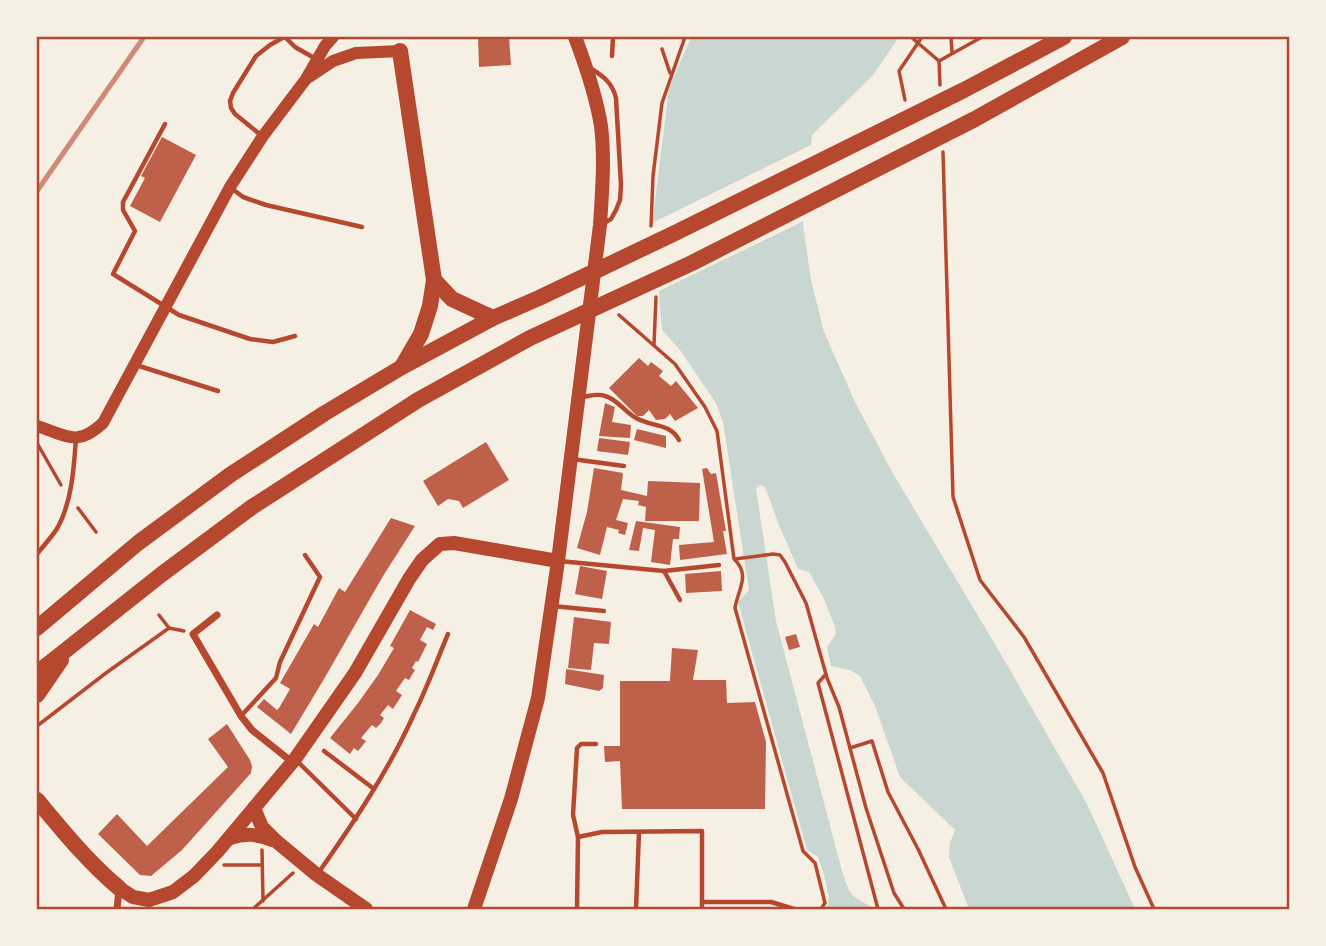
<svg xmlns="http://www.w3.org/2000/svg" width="1326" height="946" font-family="Literata,serif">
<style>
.water{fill:#c9d6d2}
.pier{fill:#f6efe4}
.building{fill:#bf614a}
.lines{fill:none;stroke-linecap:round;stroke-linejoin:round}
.path{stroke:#b5482f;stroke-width:3.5}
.service{stroke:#b5482f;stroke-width:4.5}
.minor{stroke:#b5482f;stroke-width:7}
.tertiary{stroke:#b5482f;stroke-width:12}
.secondary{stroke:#b5482f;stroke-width:14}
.primary{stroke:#b5482f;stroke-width:16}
.rail{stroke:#cf8b77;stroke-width:5}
.neatline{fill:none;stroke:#b5482f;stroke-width:2.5}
</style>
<rect width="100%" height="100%" fill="#f6efe4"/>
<path class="water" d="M 691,37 L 899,37 L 873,75 L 812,135 L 803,225 L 811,280 L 824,332 L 855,402 L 891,470 L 999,651 L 1087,804 L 1135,909 L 969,909 L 949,857 L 950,843 L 955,830 L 900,777 L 875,706 L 860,676 L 850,670 L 831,666 L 827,647 L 836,634 L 835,627 L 823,597 L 809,572 L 798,569 L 779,525 L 765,487 L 760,485 L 756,489 L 776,621 L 842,871 C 851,899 851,895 875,909 L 826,909 L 829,898 L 824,875 L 818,857 L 807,850 L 738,602 L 749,590 L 723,422 L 716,403 L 680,350 L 662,330 L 653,222 L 654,209 L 669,89 Z"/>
<polygon class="pier" points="815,143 808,219 655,293 650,224"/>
<g class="building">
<polygon points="478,37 509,37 511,65 479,67"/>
<polygon points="162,137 196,155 160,222 130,206 145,178 141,176"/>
<polygon points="639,358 648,366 651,362 663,371 659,376 671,386 676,381 698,408 675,421 670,414 665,419 656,420 649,410 643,416 637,416 609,388"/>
<polygon points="605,403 615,407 612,422 631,425 630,438 599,436"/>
<polygon points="637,429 666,436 666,448 634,440"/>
<polygon points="599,438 630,442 628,455 597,451"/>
<polygon points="486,442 509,480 463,508 459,501 448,499 438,506 423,481"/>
<polygon points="594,468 623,473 621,490 647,496 648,481 700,483 699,521 645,521 646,507 638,505 639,501 623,499 616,520 628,523 625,535 618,533 619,530 607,527 600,555 577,548 587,512"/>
<polygon points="707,468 711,474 716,473 726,531 723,531 727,554 680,560 679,545 714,542 702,469"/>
<polygon points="391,518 415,526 383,576 324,679 291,734 257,707 264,699 277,710 279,708 290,689 280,683 314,624 318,627 339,588 345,592"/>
<polygon points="636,521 680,527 679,539 673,539 670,565 651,562 655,530 643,528 639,551 629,550"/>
<polygon points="580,566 607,571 602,599 575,594"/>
<polygon points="721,571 722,591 686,593 685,574"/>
<polygon points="410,610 436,624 433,630 427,627 420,640 427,644 418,662 416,661 412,668 415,670 409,680 405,678 396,691 402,695 393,709 388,705 380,715 384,718 381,723 376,728 372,725 361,738 366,741 363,745 358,751 354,748 350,754 330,738 358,703 378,675 394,648 390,646"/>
<polygon points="574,617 611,622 609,644 594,643 591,670 568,668"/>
<polygon points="796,634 800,647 789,650 785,637"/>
<polygon points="672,648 698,650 693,680 726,680 727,703 755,702 766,742 765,809 622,809 620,761 605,762 604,746 620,746 620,681 670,681"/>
<polygon points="566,669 604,675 603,688 599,691 565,684"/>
<polygon points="227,724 250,760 252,766 251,773 182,850 151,876 140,875 98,834 117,814 147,846 228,767 208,739"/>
</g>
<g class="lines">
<g class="path">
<polyline points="911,37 939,61 940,85"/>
<polyline points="951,37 952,52"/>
<polyline points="662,49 670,73"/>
<polyline points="939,61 982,37"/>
<polyline points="905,100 899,71 922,37"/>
<polyline points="943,152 953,497 980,580 1024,637 1103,773 1135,867 1154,909"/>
<polyline points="651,226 653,176 662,103 685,37"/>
<path d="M 619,315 L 675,364 L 705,407 L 717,431 L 734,559 C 751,575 738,589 735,608 L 803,851 L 815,863 L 825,903 L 821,909"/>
<polyline points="654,345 656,297"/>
<polyline points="37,443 61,485"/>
<polyline points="78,508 96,532"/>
<polyline points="735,559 773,554 780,555 785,562 806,603 827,678 839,707 866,808 894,893 904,909"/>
<polyline points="169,628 184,631"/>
<polyline points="826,674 818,683 878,909"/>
<polyline points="37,726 106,673 169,628 159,615"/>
<polyline points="850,748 872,741 888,792 918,849 946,909"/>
<polyline points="262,850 263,901"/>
<polyline points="224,865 262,865"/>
<polyline points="253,909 293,873"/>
</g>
<g class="service">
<polyline points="285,37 295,47 316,59"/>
<polyline points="612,56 613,37"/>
<path d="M 590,68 C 603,76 612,82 616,98 L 621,185 L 620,200 L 616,210 L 611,219 L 604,223"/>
<polyline points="165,124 123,202 123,210 135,231 113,274 179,315 250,339 273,342 295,336"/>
<polyline points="262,136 235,114 231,108 230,101 233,93 256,56 270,45 284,37"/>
<polyline points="231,188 243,197 266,205 362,227"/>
<polyline points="136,365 218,391"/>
<path d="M 583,397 C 590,396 598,393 605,396 C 617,399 625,412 636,418 C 652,427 670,423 679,440"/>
<polyline points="572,459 624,466"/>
<path d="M 37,554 C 44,545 52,537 58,527 C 72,501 74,467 76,438"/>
<polyline points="559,561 664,571 719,565"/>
<polyline points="664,571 680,600"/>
<polyline points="552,606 604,611"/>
<polyline points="241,716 276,678 280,662 320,577 305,555"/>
<polyline points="324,751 374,789"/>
<polyline points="298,762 356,819"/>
<polyline points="578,837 573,815 577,748 581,744 596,744"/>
<path d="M 319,872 C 354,822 389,770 414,714 C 427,688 437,660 448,634"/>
<polyline points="702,902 771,902 794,909"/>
<polyline points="577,909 578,837 602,832 702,831 702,909"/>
<polyline points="636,909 639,832"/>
</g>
<g class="minor">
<polyline points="217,615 193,634 241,716 252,730 292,762"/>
<polyline points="117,909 119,889"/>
</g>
<g class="tertiary">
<polyline points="309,77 333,61 356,53 400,51"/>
<path d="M 37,426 C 68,436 77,447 103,423 L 230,187 L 263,136 L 306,79 L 325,46 L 333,37"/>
</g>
<g class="secondary">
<polyline points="254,808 262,827 276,841 317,875 366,909"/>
<path d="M 230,838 C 246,833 257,834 272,840"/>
<polyline points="119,888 133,897 149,900 173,892 194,876 218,851 295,759 355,673 409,579 422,560 440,544 454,543 558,561"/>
<path d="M 474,909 L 511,799 L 538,698 L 558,561 L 600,225 C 602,192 605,159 601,126 C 596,95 586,66 575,37"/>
</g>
<g class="primary">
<polyline points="400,51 434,280 430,306 421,334 403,365"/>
<polyline points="434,280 452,299 493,318"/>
<polyline points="37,628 138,543 230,475 325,413 402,367 493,318 539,298 675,233 964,90 1064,37"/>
<polyline points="37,673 162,574 252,507 418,400 530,338 692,263 975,119 1122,37"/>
<polyline points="37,695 61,660"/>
<path d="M 37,800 C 63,831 88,862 119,888"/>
</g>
<polyline class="rail" points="37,191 144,37"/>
</g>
<rect width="1326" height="946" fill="none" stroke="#f6efe4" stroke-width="77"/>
<rect x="38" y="38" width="1250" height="870" class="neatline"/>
</svg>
